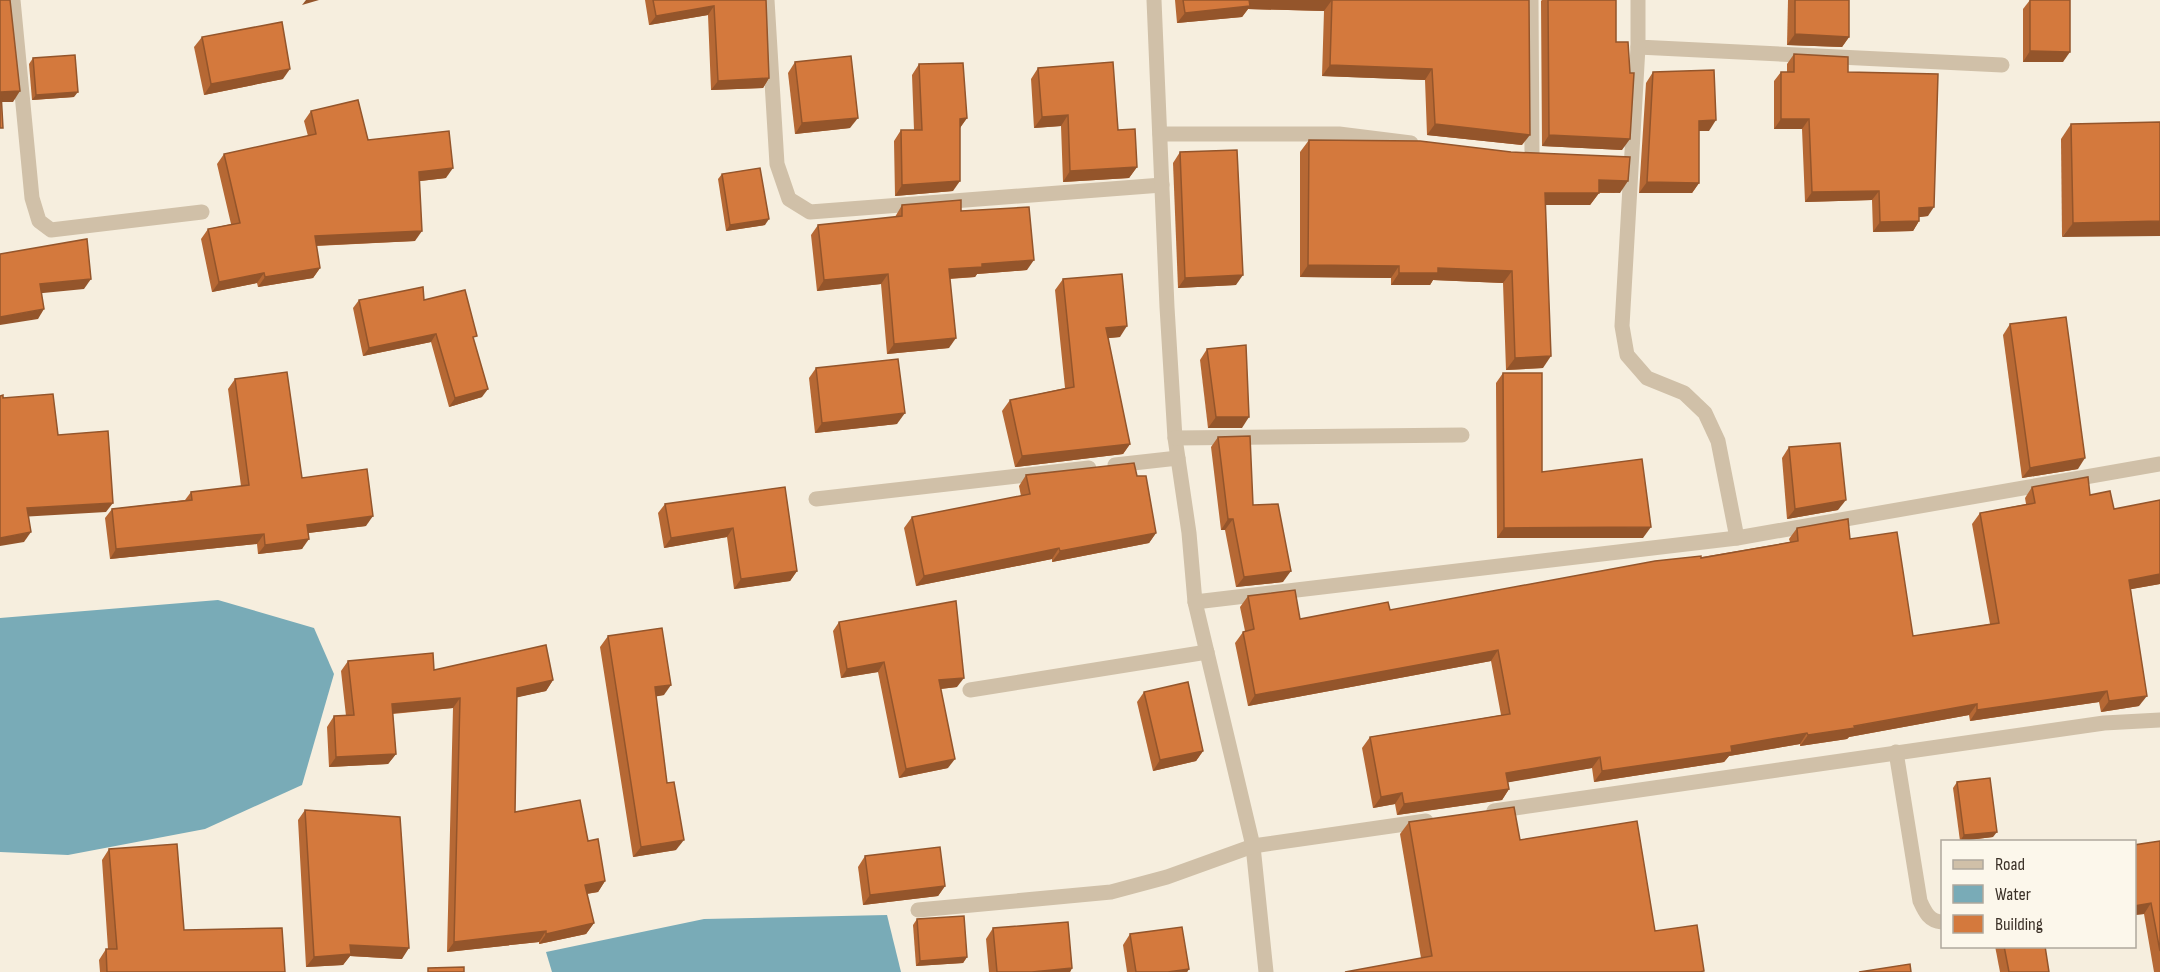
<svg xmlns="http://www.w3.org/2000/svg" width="2160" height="972" font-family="'Sofia Sans Condensed',sans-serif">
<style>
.water{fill:#79abb7}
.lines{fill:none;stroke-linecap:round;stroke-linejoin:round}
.minor{stroke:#d0c0a8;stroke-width:15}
.wall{fill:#b66834}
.shaded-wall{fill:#94552b}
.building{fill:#d4793d;stroke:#94552b;stroke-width:1.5}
</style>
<rect width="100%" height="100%" fill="#f6eede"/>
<g class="water">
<polygon points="218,600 314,628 334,674 302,785 205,829 68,855 0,852 0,618"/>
<polygon points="887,915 901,972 552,972 546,952 704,919"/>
</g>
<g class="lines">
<g class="minor">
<polyline points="13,0 32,198 39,221 51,230 202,212"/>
<polyline points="767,0 777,164 789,199 810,212 1162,185"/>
<polyline points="1154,0 1167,307 1175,438 1189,533 1195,602 1253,846 1266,972"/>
<polyline points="1531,0 1532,156"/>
<polyline points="1638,0 1638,47 2002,65"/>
<polyline points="1638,47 1622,326 1627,355 1647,378 1684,393 1705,413 1718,441 1737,538"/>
<polyline points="1160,134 1339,134 1411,143"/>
<polyline points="1175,438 1462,435"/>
<polyline points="1115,465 1178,458"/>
<polyline points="816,499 1089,468"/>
<polyline points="1195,602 1737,538 2160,464"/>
<polyline points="970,690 1207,652"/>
<path d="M 1896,752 L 1920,901 C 1925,912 1929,921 1942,922"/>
<polyline points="1494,811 2104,723 2160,720"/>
<polyline points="918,910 1111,892 1167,877 1253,846 1426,821"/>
</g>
</g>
<g class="wall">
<polygon points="645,0 766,0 769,78 763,88 711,90 708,15 649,25"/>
<polygon points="1175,0 1529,0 1522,145 1427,135 1425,80 1322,76 1324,11 1248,9 1242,17 1177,23"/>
<polygon points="1542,0 1616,0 1616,42 1622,150 1542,146 1541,1"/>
<polygon points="1788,0 1849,0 1849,37 1842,47 1787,45"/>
<polygon points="2030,0 2070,0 2063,62 2023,62 2023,9"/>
<polygon points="202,37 283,79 204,95 194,47"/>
<polygon points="1794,54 1848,72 1928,216 1919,217 1919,221 1913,231 1873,232 1872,200 1805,202 1802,129 1774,129 1774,81 1781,72 1787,72 1787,64"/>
<polygon points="33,58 74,97 32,100 29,64"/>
<polygon points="795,62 850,128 795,134 788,73"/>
<polygon points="919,64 967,118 960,128 953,191 895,196 894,141 901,130 914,130 912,75"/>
<polygon points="1038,68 1118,130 1137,167 1129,178 1063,182 1061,126 1034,128 1031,79"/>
<polygon points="1653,72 1709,131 1699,131 1699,183 1692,193 1639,193 1646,83"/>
<polygon points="311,111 446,178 420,181 415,241 316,246 320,268 313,278 258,287 257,283 212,292 201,239 208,229 231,224 217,164 224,154 308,136 304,121"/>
<polygon points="2160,122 2062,237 2061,139 2071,124"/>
<polygon points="1309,140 1620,193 1599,193 1590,205 1546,205 1543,368 1506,370 1503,283 1433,280 1430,285 1391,285 1391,278 1300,277 1300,152"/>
<polygon points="1180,152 1236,285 1178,288 1173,163"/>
<polygon points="722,174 765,225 726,231 718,179"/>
<polygon points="902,205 961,211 1027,270 977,274 975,277 950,279 949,348 887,354 881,284 817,291 811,235 818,225 895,217"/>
<polygon points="1063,279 1120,337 1108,338 1130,444 1123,454 1015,467 1002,411 1010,400 1065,388 1055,290"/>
<polygon points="359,300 424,300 474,341 482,397 449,407 431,342 363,356 353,308"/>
<polygon points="2010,324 2078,469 2022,478 2003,335"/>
<polygon points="1207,349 1242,428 1208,428 1200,360"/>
<polygon points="816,368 897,424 815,433 809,378"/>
<polygon points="1503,373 1542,472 1643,538 1497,538 1496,383"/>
<polygon points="235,379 302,478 366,526 308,533 302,549 258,554 257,544 110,559 105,518 112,509 185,500 191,492 241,486 228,389"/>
<polygon points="1218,437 1253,505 1283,582 1236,587 1225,530 1221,530 1211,447"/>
<polygon points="1789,447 1838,510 1787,519 1782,458"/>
<polygon points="1026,475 1137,476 1156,533 1149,543 1052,562 1052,559 916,586 904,528 912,517 1021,496 1019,486"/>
<polygon points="785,487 797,571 790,581 734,589 727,537 664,548 658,513 665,504"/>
<polygon points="2032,487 2090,495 2114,509 2160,500 2160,584 2131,589 2139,706 2101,712 2099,702 1970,721 1969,715 1849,737 1847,739 1800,746 1800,744 1729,756 1724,762 1594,782 1592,768 1508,782 1509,789 1502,800 1397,815 1395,804 1373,808 1362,748 1370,737 1501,715 1491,661 1248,706 1235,643 1243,632 1245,631 1240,607 1248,596 1300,619 1390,610 1790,542 1789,539 1797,528 1850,539 1913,636 1990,624 1972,524 1980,513 2026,504 2025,498"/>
<polygon points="839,622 957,687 940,689 948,768 899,778 878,672 841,678 833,631"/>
<polygon points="608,636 664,695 656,696 667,783 676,850 633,857 600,647"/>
<polygon points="348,661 434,670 553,680 546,691 517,697 515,812 588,841 605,881 598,892 587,894 594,923 586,934 539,944 539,942 447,952 453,708 393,714 396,754 388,764 329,767 327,727 334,716 346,716 341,671"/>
<polygon points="1144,692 1203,751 1196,761 1153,771 1137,702"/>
<polygon points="1957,782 1993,837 1960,841 1953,788"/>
<polygon points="305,810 402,959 350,956 343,965 306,967 298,820"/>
<polygon points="1409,822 1520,840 1655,931 1421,958 1400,834"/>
<polygon points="2160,841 2160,972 2154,972 2144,914 2134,915 2134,845"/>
<polygon points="109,849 184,930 285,972 100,972 99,960 106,949 108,949 102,860"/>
<polygon points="865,856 945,886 938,896 863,905 858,867"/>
<polygon points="917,919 967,957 963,963 916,966 913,925"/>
<polygon points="993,928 1072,968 1070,972 989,972 986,939"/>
<polygon points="1130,934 1189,969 1187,972 1127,972 1123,945"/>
<polygon points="1995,946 2045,946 2049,972 2000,972"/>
</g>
<g class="shaded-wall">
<polygon points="306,0 319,0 302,5"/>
<polygon points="1248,0 1332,0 1324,11 1248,9 1242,17 1177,23 1185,13"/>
<polygon points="714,6 708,15 649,25 656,16"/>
<polygon points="1795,34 1849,37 1842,47 1787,45"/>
<polygon points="2030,51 2070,52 2063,62 2023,62"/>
<polygon points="1330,65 1432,69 1425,80 1322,76"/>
<polygon points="290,69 283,79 204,95 211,84"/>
<polygon points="769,78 763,88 711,90 718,81"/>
<polygon points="20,91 13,102 0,102 1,92"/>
<polygon points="78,92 74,97 32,100 36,95"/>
<polygon points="1068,115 1061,126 1034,128 1042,117"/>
<polygon points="858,118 850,128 795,134 802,123"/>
<polygon points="967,118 959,129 960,119"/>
<polygon points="1781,119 1809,119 1802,129 1774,129"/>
<polygon points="1716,120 1709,131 1692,131 1699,121"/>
<polygon points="1435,124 1530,135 1522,145 1427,135"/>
<polygon points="1549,135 1630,139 1622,150 1542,146"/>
<polygon points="1137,167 1129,178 1063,182 1070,171"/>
<polygon points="453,168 446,178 412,182 419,172"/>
<polygon points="1599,180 1628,181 1620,193 1590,192"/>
<polygon points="960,181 953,191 895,196 902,185"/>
<polygon points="1647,182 1699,183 1692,193 1639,193"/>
<polygon points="1879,191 1872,200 1805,202 1812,192"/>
<polygon points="1545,193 1599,193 1590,205 1537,205"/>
<polygon points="1934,207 1928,216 1912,218 1919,208"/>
<polygon points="769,219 765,225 726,231 730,225"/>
<polygon points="1919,221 1913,231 1873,232 1880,222"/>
<polygon points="2160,221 2160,236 2062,237 2073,223"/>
<polygon points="422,231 415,241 308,246 315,236"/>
<polygon points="1034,260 1027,270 977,274 975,277 942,279 949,269 982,264"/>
<polygon points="1308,265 1399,266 1391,278 1300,277"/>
<polygon points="320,268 313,278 258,287 265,277"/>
<polygon points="1438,268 1512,271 1503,283 1433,280 1430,285 1391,285 1399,273"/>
<polygon points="264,273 257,283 212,292 219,282"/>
<polygon points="888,274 881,284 817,291 824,280"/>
<polygon points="1243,275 1236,285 1178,288 1185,278"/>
<polygon points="91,279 84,289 33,294 40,284"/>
<polygon points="44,309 38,319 0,325 0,317"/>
<polygon points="1127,326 1120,337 1099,339 1106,328"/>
<polygon points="436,334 431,342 363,356 369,348"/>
<polygon points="956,338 949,348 887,354 894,344"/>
<polygon points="1551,356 1543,368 1506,370 1515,358"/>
<polygon points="488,389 482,397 449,407 455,398"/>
<polygon points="905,413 897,424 815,433 822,423"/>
<polygon points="1216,417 1249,417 1242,428 1208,428"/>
<polygon points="1130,444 1123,454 1015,467 1022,456"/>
<polygon points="2085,458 2078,469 2022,478 2030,468"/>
<polygon points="1846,500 1838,510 1787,519 1795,509"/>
<polygon points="113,503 106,512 20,517 27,508"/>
<polygon points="373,516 366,526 300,534 307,525"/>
<polygon points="1228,519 1233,519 1225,530 1221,530"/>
<polygon points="1651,527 1643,538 1497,538 1504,528"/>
<polygon points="733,528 727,537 664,548 671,538"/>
<polygon points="31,532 24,542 0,546 0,538"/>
<polygon points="1156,533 1149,543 1052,562 1060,551"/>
<polygon points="264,534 257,544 110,559 116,549"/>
<polygon points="309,539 302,549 258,554 265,545"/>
<polygon points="1059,548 1052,559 916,586 924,576"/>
<polygon points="797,571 790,581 734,589 741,579"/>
<polygon points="1291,571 1283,582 1236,587 1244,577"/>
<polygon points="2160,574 2160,584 2121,591 2129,580"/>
<polygon points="1498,650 1491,661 1248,706 1255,695"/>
<polygon points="884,662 878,672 841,678 847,669"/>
<polygon points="964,678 957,687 932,690 939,680"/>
<polygon points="553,680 546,691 510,699 517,688"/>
<polygon points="671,685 664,695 648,698 655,687"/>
<polygon points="2107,691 2099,702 1970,721 1977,710"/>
<polygon points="2147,696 2139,706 2101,712 2109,701"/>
<polygon points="460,698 453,708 385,714 392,704"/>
<polygon points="1977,704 1969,715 1849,737 1847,739 1800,746 1808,735"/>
<polygon points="1807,733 1800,744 1729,756 1724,762 1594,782 1602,771 1731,746"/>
<polygon points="1203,751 1196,761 1153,771 1160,760"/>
<polygon points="396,754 388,764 329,767 336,757"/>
<polygon points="1600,757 1592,768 1499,784 1506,773"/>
<polygon points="955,759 948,768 899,778 906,769"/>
<polygon points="1509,789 1502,800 1397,815 1404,804"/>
<polygon points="1402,793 1395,804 1373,808 1381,797"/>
<polygon points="1997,832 1993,837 1960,841 1964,835"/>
<polygon points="684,840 676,850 633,857 641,847"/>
<polygon points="605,881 598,892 578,895 585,885"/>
<polygon points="945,886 938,896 863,905 870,895"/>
<polygon points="2151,903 2144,914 2134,915 2134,906"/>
<polygon points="594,923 586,934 539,944 546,934"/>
<polygon points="546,931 539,942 447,952 454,942"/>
<polygon points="350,945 409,948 402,959 350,956 343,965 306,967 314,957"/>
<polygon points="967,957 963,963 916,966 920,961"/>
<polygon points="1072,968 1070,972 1032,972"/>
<polygon points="1189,969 1187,972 1168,972"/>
</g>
<g class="building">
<polygon points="0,0 10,0 20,91 1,92 3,128 0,128"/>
<polygon points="653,0 766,0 769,78 718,81 714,6 656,16"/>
<polygon points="1183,0 1249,0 1250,6 1185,13"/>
<polygon points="1314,0 1529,0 1530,135 1435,124 1432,69 1330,65 1332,0"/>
<polygon points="1548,0 1616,0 1616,42 1628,42 1630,73 1634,73 1630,139 1549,135"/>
<polygon points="1795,0 1849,0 1849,37 1795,34"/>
<polygon points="2030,0 2070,0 2070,52 2030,51"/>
<polygon points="282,22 290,69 211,84 202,37"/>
<polygon points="1794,54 1848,57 1848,72 1938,74 1934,207 1919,208 1919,221 1880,222 1879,191 1812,192 1809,119 1781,119 1781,72 1794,72"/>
<polygon points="75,55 78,92 36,95 33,58"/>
<polygon points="851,56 858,118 802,123 795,62"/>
<polygon points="1113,62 1118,130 1135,129 1137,167 1070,171 1068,115 1042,117 1038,68"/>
<polygon points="963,63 967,118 960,119 960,181 902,185 901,130 922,130 919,64"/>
<polygon points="1714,70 1716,120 1699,121 1699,183 1647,182 1653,72"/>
<polygon points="358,100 368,140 449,131 453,168 419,172 422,231 315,236 320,268 265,277 264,273 219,282 208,229 240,223 224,154 316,134 311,111"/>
<polygon points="2160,122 2160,221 2073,223 2071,124"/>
<polygon points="1309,140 1420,141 1511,152 1630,157 1628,181 1599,180 1599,193 1545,193 1551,356 1515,358 1512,271 1438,268 1438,273 1399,273 1399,266 1308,265"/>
<polygon points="1237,150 1243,275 1185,278 1180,152"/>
<polygon points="760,168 769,219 730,225 722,174"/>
<polygon points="961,200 961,211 1029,207 1034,260 982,264 982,267 949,269 956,338 894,344 888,274 824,280 818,225 902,216 902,205"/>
<polygon points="87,239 91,279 40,284 44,309 0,317 0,254"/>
<polygon points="1122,274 1127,326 1106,328 1130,444 1022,456 1010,400 1074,387 1063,279"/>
<polygon points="423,287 424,300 465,290 477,336 473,337 488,389 455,398 436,334 369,348 359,300"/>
<polygon points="2066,317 2085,458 2030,468 2010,324"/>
<polygon points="1246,345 1249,417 1216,417 1207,349"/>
<polygon points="898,359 905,413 822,423 816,368"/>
<polygon points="287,372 302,478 367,469 373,516 307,525 309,539 265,545 264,534 116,549 112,509 192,500 191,492 249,485 235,379"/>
<polygon points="1503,373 1542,373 1542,472 1642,459 1651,527 1504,528"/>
<polygon points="53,394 58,435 108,431 113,503 27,508 31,532 0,538 0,396 3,395 3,398"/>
<polygon points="1250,436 1253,505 1278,504 1291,571 1244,577 1233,519 1228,519 1218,437"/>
<polygon points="1840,443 1846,500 1795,509 1789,447"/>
<polygon points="1134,463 1137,476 1146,476 1156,533 1060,551 1059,548 924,576 912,517 1030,494 1026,475"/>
<polygon points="2088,477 2090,495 2110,491 2114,509 2160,500 2160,574 2129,580 2147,696 2109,701 2107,691 1977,710 1977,704 1854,726 1855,728 1808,735 1807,733 1731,746 1732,752 1602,771 1600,757 1506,773 1509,789 1404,804 1402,793 1381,797 1370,737 1510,714 1498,650 1255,695 1243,632 1254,629 1248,596 1295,590 1300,619 1388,602 1390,610 1655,561 1701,556 1701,558 1798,541 1797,528 1848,519 1850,539 1897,532 1913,636 1999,623 1980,513 2035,503 2032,487"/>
<polygon points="785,487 797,571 741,579 733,528 671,538 665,504"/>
<polygon points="956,601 964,678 939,680 955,759 906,769 884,662 847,669 839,622"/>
<polygon points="662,628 671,685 655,687 667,783 674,782 684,840 641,847 608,636"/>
<polygon points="546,645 553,680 517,688 515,812 580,800 588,841 598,839 605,881 585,885 594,923 546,934 546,931 454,942 460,698 392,704 396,754 336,757 334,716 354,715 348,661 433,653 434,670"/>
<polygon points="1188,682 1203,751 1160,760 1144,692"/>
<polygon points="1990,778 1997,832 1964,835 1957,782"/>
<polygon points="1514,807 1520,840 1637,821 1655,931 1697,925 1704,971 1700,972 1345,972 1432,956 1409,822"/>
<polygon points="305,810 400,817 409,948 350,945 351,954 314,957"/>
<polygon points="2160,841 2160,951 2151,903 2134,906 2134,845"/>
<polygon points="177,844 184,930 282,928 285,972 107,972 106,949 117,949 109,849"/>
<polygon points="940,847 945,886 870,895 865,856"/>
<polygon points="964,916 967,957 920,961 917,919"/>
<polygon points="1068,922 1072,968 1032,972 997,972 993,928"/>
<polygon points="1182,927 1189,969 1168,972 1136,972 1130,934"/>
<polygon points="2004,946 2045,946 2049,972 2009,972"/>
<polygon points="1910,964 1911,972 1859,972"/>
<polygon points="464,967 464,972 428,972 428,968"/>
</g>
<rect x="1941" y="840" width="195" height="108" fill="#fcf7eb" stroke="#afa89d" stroke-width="1.5"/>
<rect x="1953" y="860" width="30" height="9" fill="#d0c0a8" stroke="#afa89d" stroke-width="1.5"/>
<text x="1995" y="870" font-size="18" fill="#3c3229">Road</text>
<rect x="1953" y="885" width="30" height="18" fill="#79abb7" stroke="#afa89d" stroke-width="1.5"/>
<text x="1995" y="900" font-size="18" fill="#3c3229">Water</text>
<rect x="1953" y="915" width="30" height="18" fill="#d4793d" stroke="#afa89d" stroke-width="1.5"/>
<text x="1995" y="930" font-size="18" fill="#3c3229">Building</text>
</svg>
